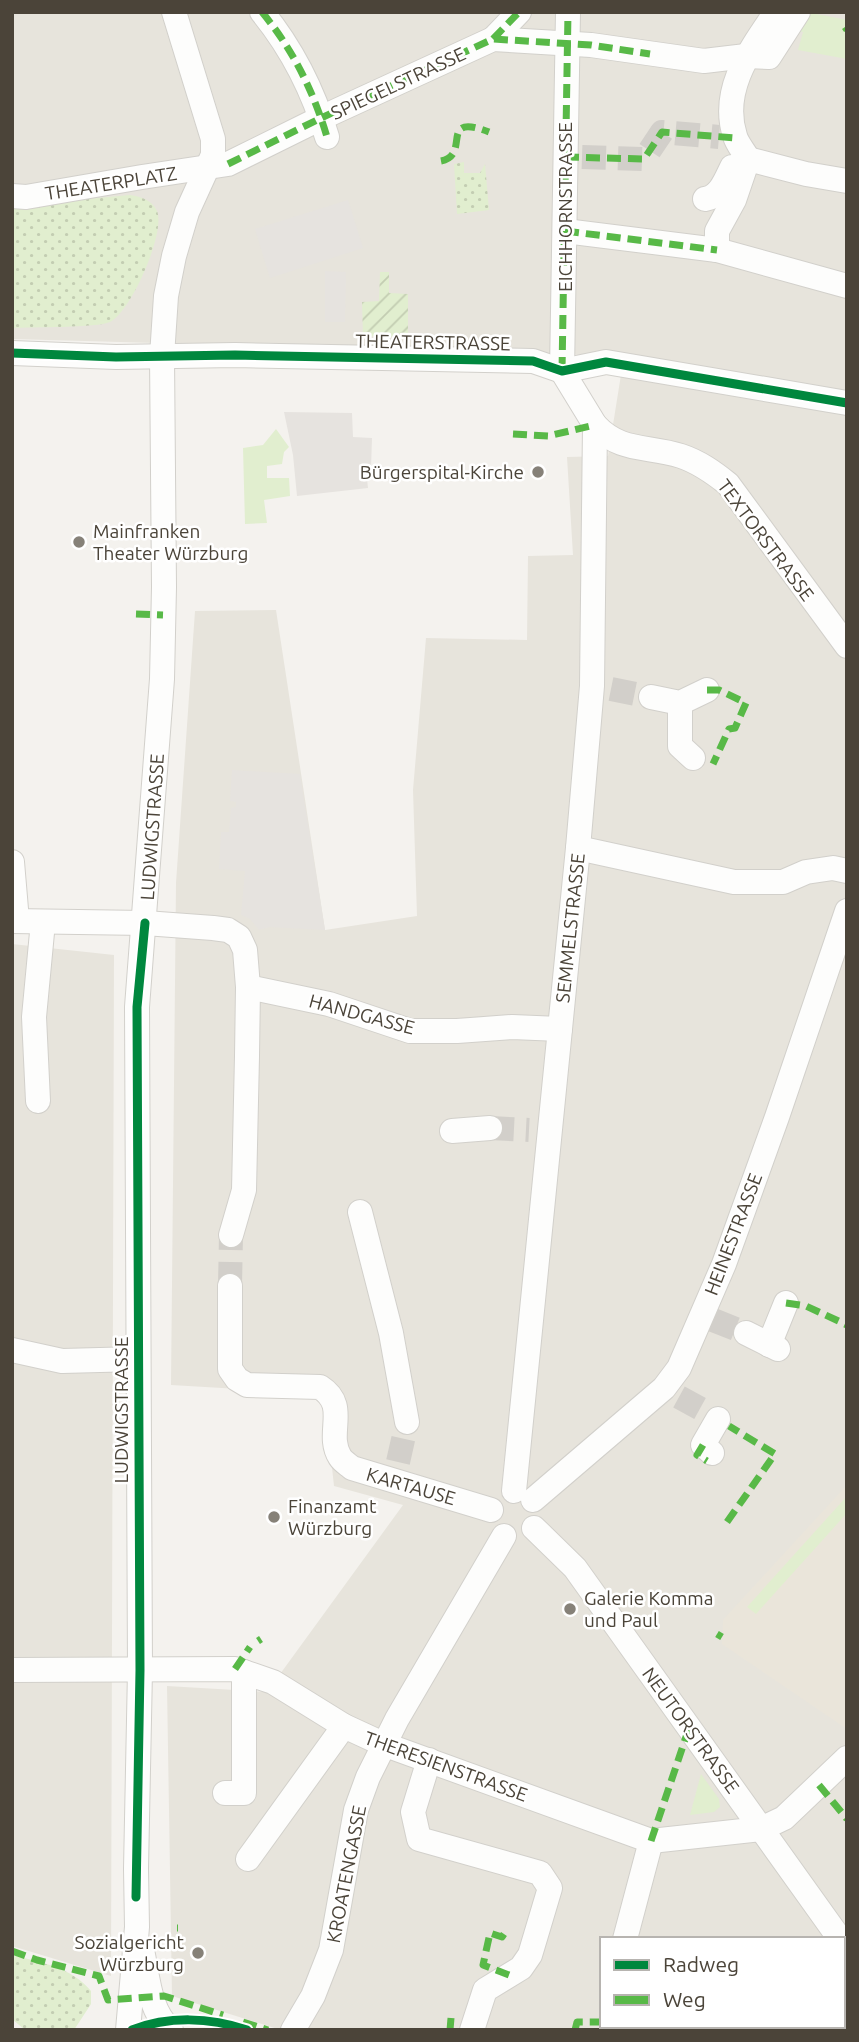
<svg xmlns="http://www.w3.org/2000/svg" width="859" height="2042" font-family="Ubuntu,sans-serif">
<style>
.residential{fill:#e7e4dc}
.education{fill:#eae5da}
.grass{fill:#e1eecf}
.park{fill:url(#park-dots)}
.garden{fill:url(#garden-furrows)}
.parking{fill:#e6e3df}
.lines{fill:none;stroke-linecap:round;stroke-linejoin:round}
.minor-tunnel{stroke:#d2cfca;stroke-width:24;stroke-dasharray:24 12;stroke-linecap:butt}
.minor-casing{stroke:#d2d0cb;stroke-width:26}
.major-casing{stroke:#d6cebb;stroke-width:33}
.minor{stroke:#fdfdfc;stroke-width:24}
.major{stroke:#f2efe6;stroke-width:32}
.tram{stroke:#dbdbda;stroke-width:2}
.quiet{stroke:#58b947;stroke-width:7;stroke-dasharray:14 7;stroke-linecap:butt}
.cycleway-casing{stroke:#fff;stroke-width:13}
.cycleway{stroke:#00873e;stroke-width:9}
.poi-dot{fill:#868178;stroke:#fff;stroke-width:2.5}
.labels{text-anchor:middle;dominant-baseline:central;stroke-width:5;stroke-linejoin:round;paint-order:stroke}
.street-label{font-size:19px;fill:#4b4439;stroke:#fff}
.poi-label{font-size:19px;fill:#4b4439;stroke:#fff;text-anchor:start}
</style>
<defs>
<pattern id="park-dots" width="8" height="8" patternUnits="userSpaceOnUse" patternTransform="scale(1.75)"><rect width="8" height="8" fill="#e1eecf"/><path d="M2 2h.1M6 6h.1" fill="none" stroke="#c3cdb2" stroke-width="1.8" stroke-linecap="round"/></pattern>
<pattern id="garden-furrows" width="10" height="10" patternUnits="userSpaceOnUse" patternTransform="scale(1.75)"><rect width="10" height="10" fill="#e1eecf"/><path d="M-1 1l2-2M0 10L10 0M9 11l2-2" fill="none" stroke="#c3cdb2"/></pattern>
</defs>
<rect width="100%" height="100%" fill="#f4f2ee"/>
<g class="residential">
<polygon points="12,12 847,12 847,1921 826,1939 602,1939 602,2026 727,2026 723,2030 281,2030 172,1996 167,1686 267,1692 403,1505 334,1486 324,1394 171,1385 176,883 195,611 276,610 325,930 417,916 413,790 426,638 527,640 528,556 573,555 567,457 608,456 624,356 12,339"/>
<polygon points="12,944 114,955 111,1976 12,1946"/>
</g>
<polygon class="education" points="847,1485 847,1729 722,1644 723,1620"/>
<g class="grass">
<polygon points="806,12 847,20 847,59 798,50 803,32 795,30"/>
<polygon points="276,429 289,447 284,452 282,464 267,466 267,478 289,478 290,496 264,500 267,523 245,524 243,448 263,445"/>
<polygon points="847,1496 847,1513 756,1614 747,1607"/>
<polygon points="701,1774 719,1799 720,1807 714,1812 690,1815"/>
</g>
<g class="park">
<polygon points="464,162 464,173 480,173 485,164 489,210 457,214 454,164"/>
<path d="M 130,195 C 142,197 152,200 157,211 C 166,232 131,312 110,322 C 97,328 31,327 12,328 L 12,206 Z"/>
<path d="M 12,1955 C 40,1962 73,1968 91,1991 L 91,2004 L 74,2030 L 25,2030 L 12,2019 Z"/>
</g>
<polygon class="garden" points="380,272 389,272 389,293 408,294 408,337 363,336 362,302 379,301"/>
<g class="parking">
<polygon points="348,200 363,248 270,278 255,229"/>
<polygon points="325,271 346,272 345,322 325,322"/>
<polygon points="284,412 352,413 353,437 372,438 371,468 366,470 368,488 297,496 293,455"/>
<polygon points="232,770 300,774 325,930 269,927 259,930 250,919 241,915 245,871 219,869 221,832 229,832 231,808 236,807 236,802 230,801"/>
</g>
<g class="lines">
<g class="minor-tunnel">
<polyline points="582,157 644,159 662,132 719,137"/>
<polyline points="611,689 651,697"/>
<polyline points="490,1128 529,1130"/>
<polyline points="230,1286 231,1235"/>
<polyline points="713,1320 746,1333"/>
<polyline points="679,1397 710,1414"/>
<polyline points="398,1462 407,1422"/>
</g>
<defs>
<g id="minor">
<path d="M 262,12 C 293,50 313,90 327,137"/>
<polyline points="493,39 519,12"/>
<polyline points="748,159 806,174 847,181"/>
<polyline points="12,196 26,197 142,177 228,164 321,118 493,39 591,45 704,61 746,56 769,57 798,12"/>
<path d="M 705,199 C 720,197 726,179 732,167 L 740,168"/>
<polyline points="565,231 717,250 847,286"/>
<path d="M 717,250 L 717,231 L 734,200 L 748,159 C 744,151 737,144 735,136 C 720,89 751,49 776,12"/>
<polyline points="12,353 116,357 235,355 533,361 562,371 606,362 847,403"/>
<polyline points="562,371 568,12"/>
<path d="M 595,425 C 621,453 647,445 681,456 C 699,462 713,472 728,484 L 847,646"/>
<polyline points="651,697 680,703 707,690"/>
<polyline points="680,703 680,746 693,758"/>
<polyline points="578,848 734,882 783,882 806,872 833,868 847,871"/>
<polyline points="12,862 17,921"/>
<polyline points="12,921 145,923 213,928 228,930 239,937 245,950 248,987 247,1056 244,1190 231,1235"/>
<polyline points="248,987 329,1004 410,1031 457,1031 512,1027 560,1029"/>
<polyline points="38,1101 34,1017 43,922"/>
<polyline points="452,1131 490,1128"/>
<polyline points="360,1212 391,1333 407,1422"/>
<path d="M 230,1286 L 230,1369 L 237,1379 L 247,1385 L 320,1387 C 350,1406 325,1433 340,1457 C 343,1462 349,1465 352,1468 L 491,1510"/>
<polyline points="746,1333 778,1349"/>
<polyline points="769,1345 786,1303"/>
<polyline points="12,1350 62,1361 138,1359"/>
<polyline points="712,1453 703,1445 718,1419"/>
<polyline points="514,1491 578,848 592,686 595,425 562,371"/>
<polyline points="533,1500 664,1388 679,1368 724,1264 777,1117 847,911"/>
<polyline points="534,1528 575,1568 840,1939"/>
<polyline points="12,1670 235,1669 273,1682 344,1726 383,1744 651,1841 761,1829 784,1818 847,1758"/>
<polyline points="429,1760 413,1812 419,1839 540,1873 550,1888 530,1955 521,1968 485,1990 472,2030"/>
<polyline points="225,1793 244,1793 244,1672"/>
<polyline points="248,1859 344,1726"/>
<polyline points="625,1939 651,1841"/>
<path d="M 142,1950 C 148,1977 149,2012 171,2030"/>
<polyline points="128,2030 137,1927 136,1869 140,1670 137,1007 162,679 164,587 162,356 166,296 174,256 187,212 213,155 213,139 174,12"/>
<polyline points="293,2030 313,1996 331,1950 356,1810 368,1777 397,1719 504,1536"/>
</g>
<g id="major">
<polyline points="843,1962 847,1959"/>
<polyline points="762,2030 767,2026"/>
</g>
</defs>
<use href="#minor" class="minor-casing"/>
<use href="#major" class="major-casing"/>
<use href="#minor" class="minor"/>
<use href="#major" class="major"/>
<g class="tram">
<polyline points="843,2013 847,2010"/>
<polyline points="838,2030 842,2026"/>
</g>
<g class="quiet">
<path d="M 262,12 C 293,50 313,90 327,137"/>
<polyline points="845,27 847,30"/>
<polyline points="493,39 519,12"/>
<polyline points="565,157 644,159 662,132 735,138"/>
<path d="M 441,161 C 472,155 437,112 489,132"/>
<polyline points="228,164 321,118 493,39 591,45 650,54"/>
<polyline points="565,231 717,250"/>
<polyline points="562,371 568,12"/>
<polyline points="513,434 548,436 595,425"/>
<polyline points="136,614 163,615"/>
<polyline points="707,690 719,690 746,703 735,728 729,729 713,764"/>
<polyline points="786,1303 806,1306 847,1325"/>
<polyline points="703,1445 697,1455 707,1461"/>
<polyline points="727,1522 775,1454 729,1426"/>
<polyline points="717,1634 722,1637"/>
<polyline points="258,1641 261,1639"/>
<polyline points="235,1669 250,1647"/>
<polyline points="819,1785 847,1819"/>
<polyline points="651,1841 689,1728"/>
<polyline points="177,1928 178,1928"/>
<polyline points="504,1934 502,1937 490,1933 483,1965 509,1975"/>
<polyline points="12,1951 37,1960 99,1976 108,2000 164,1996 223,2015"/>
<polyline points="843,1993 847,1990"/>
<polyline points="243,2022 268,2030"/>
<polyline points="450,2030 451,2018"/>
<polyline points="575,2030 577,2022 602,2022"/>
<polyline points="802,2030 805,2026"/>
</g>
<defs>
<g id="cycleway">
<polyline points="12,353 116,357 235,355 533,361 562,371 606,362 847,403"/>
<polyline points="136,1897 140,1670 137,1007 145,923"/>
<path d="M 132,2030 C 168,2016 210,2017 247,2030"/>
</g>
</defs>
<use href="#cycleway" class="cycleway-casing"/>
<use href="#cycleway" class="cycleway"/>
</g>
<g class="poi-dot">
<circle cx="538" cy="472" r="7"/>
<circle cx="79" cy="542" r="7"/>
<circle cx="274" cy="1517" r="7"/>
<circle cx="570" cy="1609" r="7"/>
<circle cx="198" cy="1953" r="7"/>
</g>
<g class="labels">
<g class="street-label">
<text transform="translate(398 83) rotate(-25)">SPIEGELSTRASSE</text>
<text transform="translate(111 183) rotate(-9)">THEATERPLATZ</text>
<text transform="translate(565 207) rotate(-90)">EICHHORNSTRASSE</text>
<text transform="translate(433 342) rotate(1)">THEATERSTRASSE</text>
<text transform="translate(766 540) rotate(53)">TEXTORSTRASSE</text>
<text transform="translate(152 827) rotate(-86)">LUDWIGSTRASSE</text>
<text transform="translate(570 928) rotate(-84)">SEMMELSTRASSE</text>
<text transform="translate(362 1014) rotate(15)">HANDGASSE</text>
<text transform="translate(733 1234) rotate(-69)">HEINESTRASSE</text>
<text transform="translate(121 1410) rotate(-90)">LUDWIGSTRASSE</text>
<text transform="translate(411 1486) rotate(16)">KARTAUSE</text>
<text transform="translate(691 1730) rotate(54)">NEUTORSTRASSE</text>
<text transform="translate(446 1766) rotate(20)">THERESIENSTRASSE</text>
<text transform="translate(346 1874) rotate(-79)">KROATENGASSE</text>
</g>
<g class="poi-label">
<text x="524" y="472" text-anchor="end">Bürgerspital-Kirche</text>
<text x="93" y="531">Mainfranken<tspan x="93" dy="22">Theater Würzburg</tspan></text>
<text x="288" y="1506">Finanzamt<tspan x="288" dy="22">Würzburg</tspan></text>
<text x="584" y="1598">Galerie Komma<tspan x="584" dy="22">und Paul</tspan></text>
<text x="184" y="1942" text-anchor="end">Sozialgericht<tspan x="184" dy="22">Würzburg</tspan></text>
</g>
</g>
<rect width="859" height="2042" fill="none" stroke="#4b4439" stroke-width="28"/>
<rect x="600" y="1937" width="245" height="91" fill="#ffffff" stroke="#b7b4b0" stroke-width="2"/>
<rect x="614" y="1960" width="35" height="10" fill="#00873e" stroke="#b7b4b0" stroke-width="2"/>
<text x="663" y="1972" font-size="21" fill="#4b4439">Radweg</text>
<rect x="614" y="1995" width="35" height="10" fill="#58b947" stroke="#b7b4b0" stroke-width="2"/>
<text x="663" y="2007" font-size="21" fill="#4b4439">Weg</text>
</svg>
